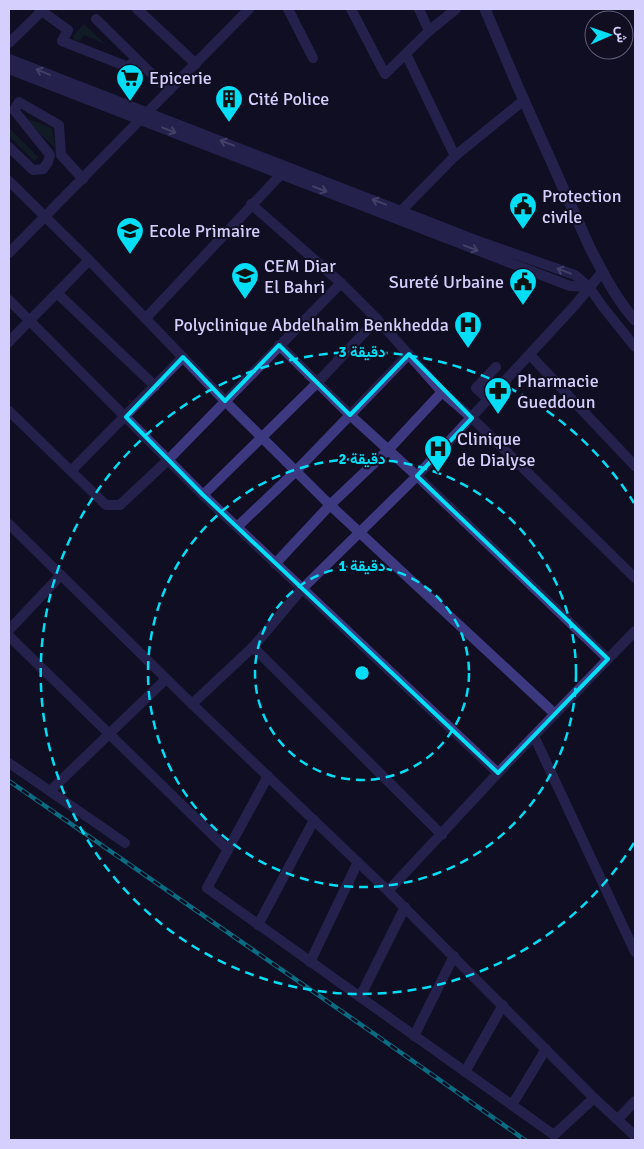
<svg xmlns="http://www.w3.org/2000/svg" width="644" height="1149" font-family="Signika,Vazirmatn,sans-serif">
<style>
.green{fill:#112c2b}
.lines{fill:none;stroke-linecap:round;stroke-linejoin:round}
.minor{stroke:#3c3980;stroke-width:10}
.tertiary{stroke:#3c3980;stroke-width:11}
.rail-casing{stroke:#03def7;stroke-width:4.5}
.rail{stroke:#110e22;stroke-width:2.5;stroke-dasharray:8;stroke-linecap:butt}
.oneway{stroke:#817cb9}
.marked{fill:none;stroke:#03def7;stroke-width:4;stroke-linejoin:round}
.ring{fill:none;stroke:#03def7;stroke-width:2.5;stroke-dasharray:9 6}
.labels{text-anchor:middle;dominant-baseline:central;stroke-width:4;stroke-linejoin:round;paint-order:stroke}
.poi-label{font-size:18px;fill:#d5cffe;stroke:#110e22;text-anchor:start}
.centre{fill:#03def7;stroke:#110e22;stroke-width:2.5}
.ring-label{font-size:15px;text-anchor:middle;font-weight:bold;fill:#03def7;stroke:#110e22;stroke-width:4;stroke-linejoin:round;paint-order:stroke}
</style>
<rect width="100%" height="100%" fill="#110e22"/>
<g class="green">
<polygon points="84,24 105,44 84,35 80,41 75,40 73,36"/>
<polygon points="23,117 52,128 55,146 54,147"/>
<polygon points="9,128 38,157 34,161 9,136"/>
</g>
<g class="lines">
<g class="minor">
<polyline points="39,9 68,30 62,41 128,67 136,59"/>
<polyline points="137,9 196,64"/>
<polyline points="288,9 313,58"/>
<polyline points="351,9 385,74 429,31 456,9"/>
<polyline points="419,9 429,31"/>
<polyline points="96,19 169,91"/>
<polyline points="9,43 44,9"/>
<polyline points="406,54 455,156"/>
<polyline points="9,59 478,241 575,275 589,287 570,286 9,69"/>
<polyline points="9,147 33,170 43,169 48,162 50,155 14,110 19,102 59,125 61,155 83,179"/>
<polyline points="9,181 89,260 225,401 330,505 555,714"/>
<polyline points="251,204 341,283"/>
<polyline points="402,210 455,156 524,100"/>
<polyline points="9,253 249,9"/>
<polyline points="589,287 603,307 635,347"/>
<polyline points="58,294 155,386"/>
<polyline points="9,300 203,495 498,773"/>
<polyline points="146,318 284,171"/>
<path d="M 9,342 C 35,314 63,288 89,260"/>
<polyline points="279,345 350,415 417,476 608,659"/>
<polyline points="530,355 635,466"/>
<polyline points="488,399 476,388 496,367"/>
<polyline points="9,411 106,505 120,505 168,460 341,283 377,319 442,392 472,418 635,578"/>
<polyline points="71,471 183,357"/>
<polyline points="203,495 317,383 377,319"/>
<polyline points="9,524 192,704 388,891 594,1098 635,1136"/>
<polyline points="237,527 296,471 409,354"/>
<polyline points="275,564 330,505 388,450 442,392"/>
<polyline points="9,630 61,575"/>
<polyline points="9,636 228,850"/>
<polyline points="253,647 442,835"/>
<polyline points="192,704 253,647 302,589 417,476 576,304 602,272"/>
<polyline points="534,736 635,952"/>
<polyline points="9,763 125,843"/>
<polyline points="268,776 207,888 554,1135 594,1098"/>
<polyline points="50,791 166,679"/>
<polyline points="388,891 498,773 635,631"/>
<polyline points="258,925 314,820"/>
<polyline points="310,962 358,862"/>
<polyline points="360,997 405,907"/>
<polyline points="414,1036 454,956"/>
<polyline points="465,1072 503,1005"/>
<polyline points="512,1105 546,1049"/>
<polyline points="618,1119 635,1101"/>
</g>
<path class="tertiary" d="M 485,9 L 518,87 L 590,248 C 603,273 616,299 635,320"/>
<defs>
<polyline id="rail" points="9,781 373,1033 525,1140"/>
</defs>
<use href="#rail" class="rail-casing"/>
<use href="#rail" class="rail"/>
</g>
<defs><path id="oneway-shaft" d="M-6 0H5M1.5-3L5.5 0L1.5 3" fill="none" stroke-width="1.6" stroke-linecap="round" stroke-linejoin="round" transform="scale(1.25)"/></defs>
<g class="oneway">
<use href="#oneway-shaft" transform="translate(43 72) rotate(-158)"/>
<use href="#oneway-shaft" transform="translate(169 130) rotate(21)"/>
<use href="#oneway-shaft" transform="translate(227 143) rotate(-159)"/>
<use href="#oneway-shaft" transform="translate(320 189) rotate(21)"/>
<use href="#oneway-shaft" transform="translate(379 202) rotate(-159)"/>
<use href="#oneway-shaft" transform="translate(471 248) rotate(21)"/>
<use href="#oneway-shaft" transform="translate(564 271) rotate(-160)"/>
</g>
<path d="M0 0H644V1149H0ZM 279,345 L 350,415 L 409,354 L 472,418 L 417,476 L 608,659 L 498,773 L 203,495 L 126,417 L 183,357 L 225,401 Z" fill="#110e22" fill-opacity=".55" fill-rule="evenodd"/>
<path class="marked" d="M 279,345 L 350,415 L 409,354 L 472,418 L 417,476 L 608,659 L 498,773 L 203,495 L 126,417 L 183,357 L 225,401 Z"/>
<g class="ring">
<circle cx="362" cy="673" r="107"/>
<circle cx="362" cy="673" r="214"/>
<path d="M634 843A321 321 0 1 1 634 503"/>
</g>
<defs>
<symbol id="supermarket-pin" viewBox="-11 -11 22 30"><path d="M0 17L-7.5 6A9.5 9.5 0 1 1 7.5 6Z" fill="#03def7" stroke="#110e22"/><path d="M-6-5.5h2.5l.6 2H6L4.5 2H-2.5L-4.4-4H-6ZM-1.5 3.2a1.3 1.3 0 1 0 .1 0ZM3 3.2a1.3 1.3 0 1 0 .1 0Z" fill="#111"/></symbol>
<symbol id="building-pin" viewBox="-11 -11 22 30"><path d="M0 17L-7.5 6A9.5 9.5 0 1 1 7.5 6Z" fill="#03def7" stroke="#110e22"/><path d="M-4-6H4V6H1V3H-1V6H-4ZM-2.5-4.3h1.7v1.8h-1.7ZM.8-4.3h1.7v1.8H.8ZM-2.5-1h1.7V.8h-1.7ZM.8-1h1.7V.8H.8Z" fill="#111"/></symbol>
<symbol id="civic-pin" viewBox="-11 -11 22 30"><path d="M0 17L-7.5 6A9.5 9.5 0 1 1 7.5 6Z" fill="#03def7" stroke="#110e22"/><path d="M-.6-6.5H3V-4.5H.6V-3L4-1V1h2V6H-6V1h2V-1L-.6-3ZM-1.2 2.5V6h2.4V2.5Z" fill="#111"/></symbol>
<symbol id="school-pin" viewBox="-11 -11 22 30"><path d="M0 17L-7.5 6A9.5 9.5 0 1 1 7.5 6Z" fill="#03def7" stroke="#110e22"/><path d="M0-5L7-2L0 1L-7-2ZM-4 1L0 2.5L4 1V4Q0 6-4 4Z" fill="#111"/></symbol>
<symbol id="hospital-pin" viewBox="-11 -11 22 30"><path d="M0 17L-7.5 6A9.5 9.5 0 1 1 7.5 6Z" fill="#03def7" stroke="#110e22"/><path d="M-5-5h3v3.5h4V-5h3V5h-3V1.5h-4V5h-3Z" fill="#111"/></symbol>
<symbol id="pharmacy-pin" viewBox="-11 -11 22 30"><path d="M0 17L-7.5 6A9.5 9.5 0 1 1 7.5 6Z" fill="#03def7" stroke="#110e22"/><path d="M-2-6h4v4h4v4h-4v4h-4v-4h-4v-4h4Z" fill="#111"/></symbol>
</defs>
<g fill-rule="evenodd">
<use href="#supermarket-pin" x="114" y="62" width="32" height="43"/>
<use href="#building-pin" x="213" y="83" width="32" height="43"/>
<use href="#civic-pin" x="507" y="190" width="32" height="43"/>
<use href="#school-pin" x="114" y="215" width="32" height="43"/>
<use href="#school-pin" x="229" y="260" width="32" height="43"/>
<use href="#civic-pin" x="507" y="266" width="32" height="43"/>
<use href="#hospital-pin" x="452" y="309" width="32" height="43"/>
<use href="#pharmacy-pin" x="482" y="375" width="32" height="43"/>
<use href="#hospital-pin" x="422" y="433" width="32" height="43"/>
</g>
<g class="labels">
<g class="poi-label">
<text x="149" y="78">Epicerie</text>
<text x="248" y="99">Cité Police</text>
<text x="542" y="196">Protection<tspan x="542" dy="21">civile</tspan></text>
<text x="149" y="231">Ecole Primaire</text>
<text x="264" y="266">CEM Diar<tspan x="264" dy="21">El Bahri</tspan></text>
<text x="504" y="282" text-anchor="end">Sureté Urbaine</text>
<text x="449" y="325" text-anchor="end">Polyclinique Abdelhalim Benkhedda</text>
<text x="517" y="381">Pharmacie<tspan x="517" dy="21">Gueddoun</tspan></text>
<text x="457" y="439">Clinique<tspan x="457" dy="21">de Dialyse</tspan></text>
</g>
</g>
<circle cx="362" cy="673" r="8" class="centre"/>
<g class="ring-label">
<text x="362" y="357">3 دقيقة</text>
<text x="362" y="464">2 دقيقة</text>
<text x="362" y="571">1 دقيقة</text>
</g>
<rect width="644" height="1149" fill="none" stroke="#d5cffe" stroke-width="20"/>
<g transform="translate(609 35) rotate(88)"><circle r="24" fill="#110e22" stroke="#5f5b7a"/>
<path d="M0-4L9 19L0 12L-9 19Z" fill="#03def7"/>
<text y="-8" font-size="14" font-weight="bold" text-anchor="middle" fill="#d5cffe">ش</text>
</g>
</svg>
